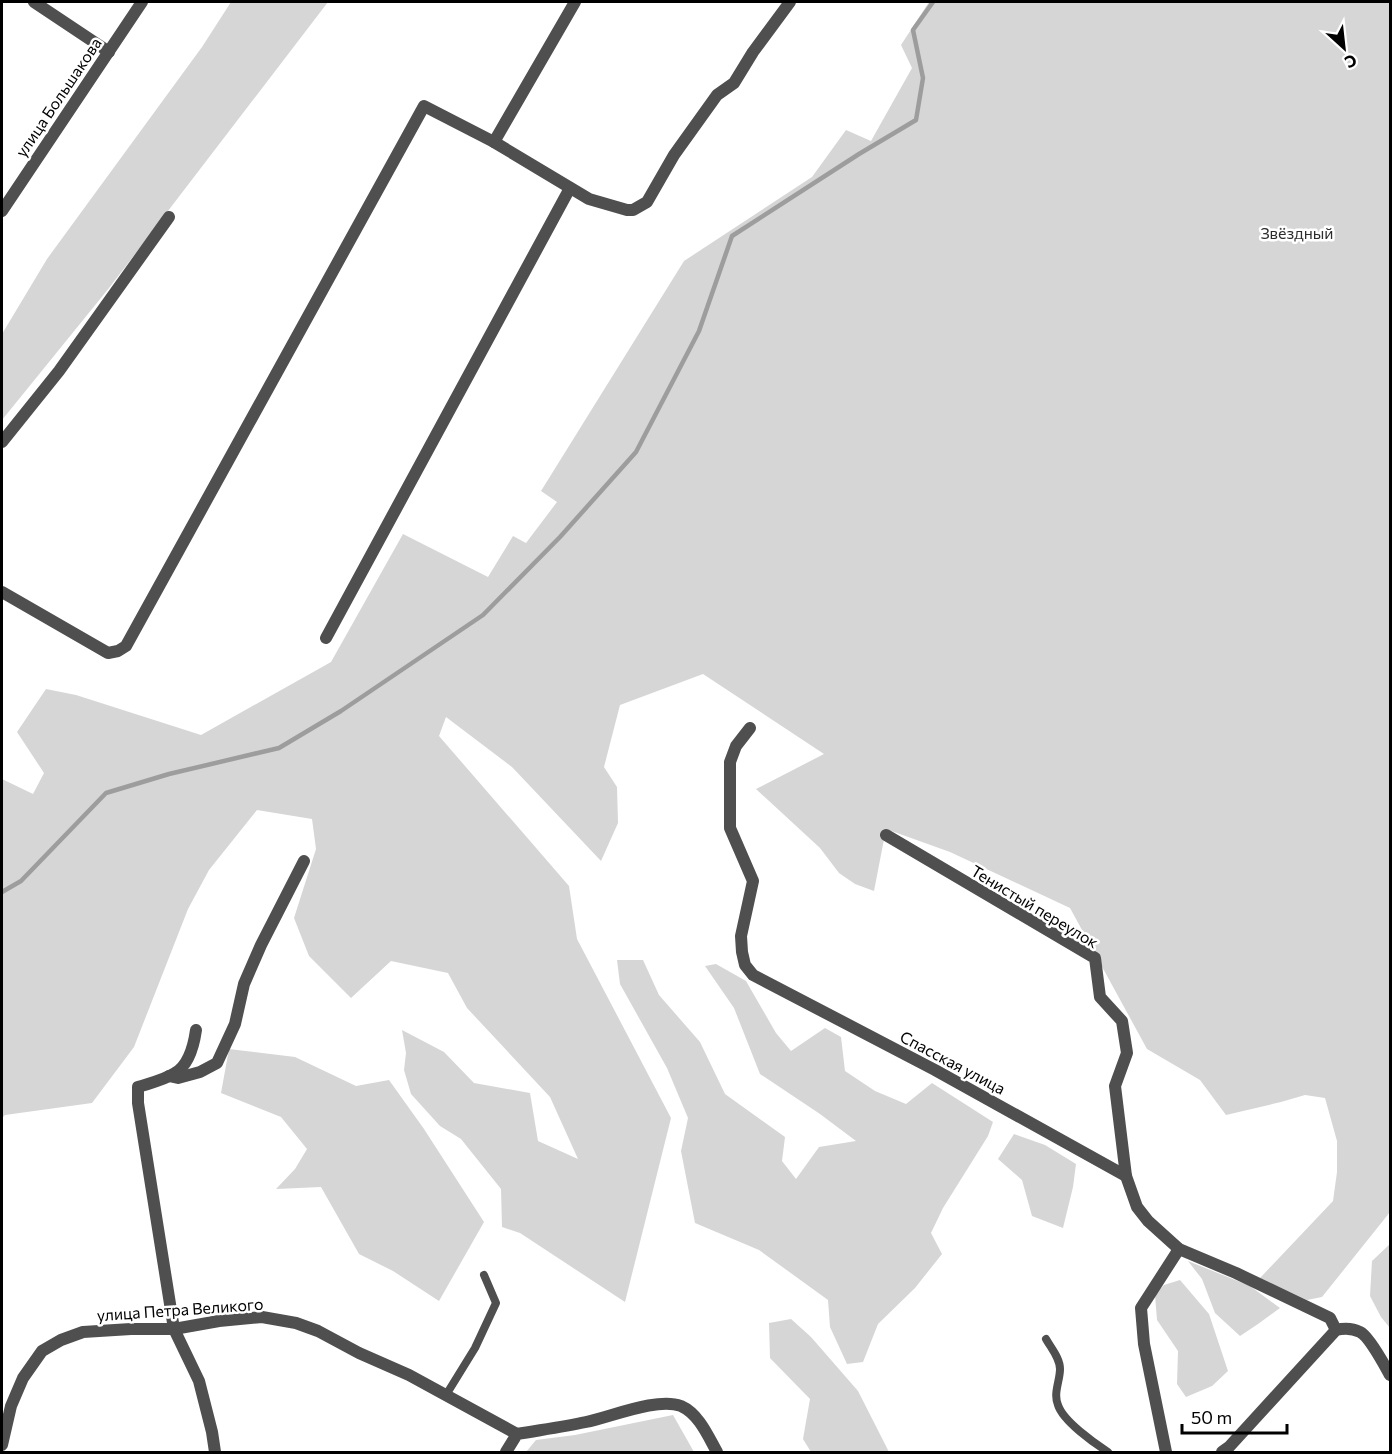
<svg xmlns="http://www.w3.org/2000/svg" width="1392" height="1454" font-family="Commissioner,sans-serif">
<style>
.green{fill:#d6d6d6}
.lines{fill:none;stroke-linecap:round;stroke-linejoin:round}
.stream{stroke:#9d9d9d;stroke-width:4.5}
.service{stroke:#4f4f4f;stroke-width:8}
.minor{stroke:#4f4f4f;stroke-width:12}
.labels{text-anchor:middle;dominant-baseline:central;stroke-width:5;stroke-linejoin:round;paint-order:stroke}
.street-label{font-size:16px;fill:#000;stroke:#fff}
.park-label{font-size:16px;fill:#2d2d2d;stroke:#fff}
</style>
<rect width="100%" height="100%" fill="#fff"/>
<g class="green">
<polygon points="231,2 328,2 109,288 2,420 2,334 47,259 202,47"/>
<polygon points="929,2 1390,2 1390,1212 1322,1297 1307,1300 1260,1278 1333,1201 1337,1172 1337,1141 1325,1098 1305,1095 1281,1102 1226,1115 1200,1080 1147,1049 1070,908 950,852 886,829 874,891 855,884 839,873 820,848 756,789 824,754 703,674 620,705 604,767 617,787 618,823 601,861 512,767 446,717 439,736 569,886 577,939 671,1118 625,1302 520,1233 502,1227 501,1189 461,1139 440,1126 411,1094 404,1070 406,1053 402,1030 444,1052 474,1083 530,1093 538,1141 578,1159 550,1097 467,1008 448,973 391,961 351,998 309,956 294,918 316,849 312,819 257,810 209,870 188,909 134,1047 92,1103 5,1115 2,1118 2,779 33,794 44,773 17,732 46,689 76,695 201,735 331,662 403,534 488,577 513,536 526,543 557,502 541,491 684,261 812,177 846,130 871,141 912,68 901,45"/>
<polygon points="617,960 643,960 659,995 700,1042 725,1094 785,1137 782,1161 796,1179 819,1147 856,1141 820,1114 760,1074 734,1008 705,966 716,964 746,981 776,1033 791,1051 825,1028 841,1037 845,1071 875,1091 906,1104 932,1083 993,1122 988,1136 943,1208 931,1233 942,1254 915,1288 878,1324 863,1362 847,1364 830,1327 828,1300 759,1250 695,1223 681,1151 688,1118 667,1068 620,984"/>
<polygon points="229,1049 295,1057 356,1086 389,1080 424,1129 484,1222 439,1301 393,1271 359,1254 321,1187 276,1189 295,1169 307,1149 281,1117 221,1093"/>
<polygon points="1014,1134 1045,1145 1076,1164 1073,1187 1063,1228 1032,1216 1022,1180 998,1159"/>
<polygon points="1390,1244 1390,1328 1381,1317 1370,1296 1372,1261"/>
<polygon points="1188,1261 1250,1286 1280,1308 1258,1324 1240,1336 1215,1313 1202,1279"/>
<polygon points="1180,1280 1209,1314 1228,1371 1212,1386 1186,1397 1177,1384 1178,1351 1157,1320 1155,1295 1164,1285"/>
<polygon points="791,1319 811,1337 858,1391 889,1452 811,1452 803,1439 810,1399 770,1358 769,1323"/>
<polygon points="673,1415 694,1452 526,1452 536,1440 575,1435"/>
</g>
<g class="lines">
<polyline class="stream" points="2,892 21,881 106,793 169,774 279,748 341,711 483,615 560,537 636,452 699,331 732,236 859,154 916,120 923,78 913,30 933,2"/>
<g class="service">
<path d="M 1046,1339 C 1051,1348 1060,1358 1060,1369 C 1060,1381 1053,1393 1058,1405 C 1063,1421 1094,1443 1108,1452"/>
<polyline points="446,1395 475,1348 496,1303 484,1275"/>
</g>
<g class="minor">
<polyline points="34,2 109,52"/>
<polyline points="494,142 575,2"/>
<polyline points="2,211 142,2"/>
<polyline points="2,442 59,371 169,217"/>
<polyline points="2,592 108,653 118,651 126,646 424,106 494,142 589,199 627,210 633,210 647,202 674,155 717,95 734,83 753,52 790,2"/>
<polyline points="326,638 570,188"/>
<polyline points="750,728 736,746 730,762 730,828 753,881 741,936 742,952 745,965 753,975 935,1070 1126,1176 1137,1207 1148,1221 1179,1249 1236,1273 1330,1318 1336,1330"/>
<polyline points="886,835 1095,958 1100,997 1122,1021 1127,1053 1115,1086 1126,1176"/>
<path d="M 196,1030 C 194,1044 189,1065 175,1073 C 164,1080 150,1083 138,1087 L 138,1103 L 174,1329 L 199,1381 L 212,1432 L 215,1452"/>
<polyline points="169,1076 178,1078 200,1072 217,1063 235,1024 244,984 261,945 304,861"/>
<polyline points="2,1445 11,1406 23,1378 42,1351 61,1340 83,1332 131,1329 174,1329 219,1321 262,1317 296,1323 318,1331 359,1353 409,1375 517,1434"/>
<path d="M 506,1452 L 517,1434 C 540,1430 563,1427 586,1422 C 611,1417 657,1397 681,1406 C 699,1414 708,1436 717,1452"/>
<polyline points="1166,1452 1144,1344 1141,1308 1179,1249"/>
<path d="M 1222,1452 L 1229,1447 L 1336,1330 C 1345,1328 1352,1328 1360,1332 C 1369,1336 1385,1366 1390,1375"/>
</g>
</g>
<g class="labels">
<g class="street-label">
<text transform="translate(58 97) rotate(-56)">улица Большакова</text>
<text transform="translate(1035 906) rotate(31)">Тенистый переулок</text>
<text transform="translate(953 1062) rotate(28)">Спасская улица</text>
<text transform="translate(180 1309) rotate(-4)">улица Петра Великого</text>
</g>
<g class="park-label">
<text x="1297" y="232">Звёздный</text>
</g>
</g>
<rect width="1392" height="1454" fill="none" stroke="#000000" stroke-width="6"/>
<g transform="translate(1344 48) rotate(153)" stroke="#ffffff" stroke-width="4.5" paint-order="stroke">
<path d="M0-4.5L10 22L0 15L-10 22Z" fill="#000000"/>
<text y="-9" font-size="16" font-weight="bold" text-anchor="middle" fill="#000000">С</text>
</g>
<path d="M1182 1424v9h105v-9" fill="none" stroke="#000000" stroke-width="3"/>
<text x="1191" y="1424" font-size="18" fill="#000000" stroke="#ffffff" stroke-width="4.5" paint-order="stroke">50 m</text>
</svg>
